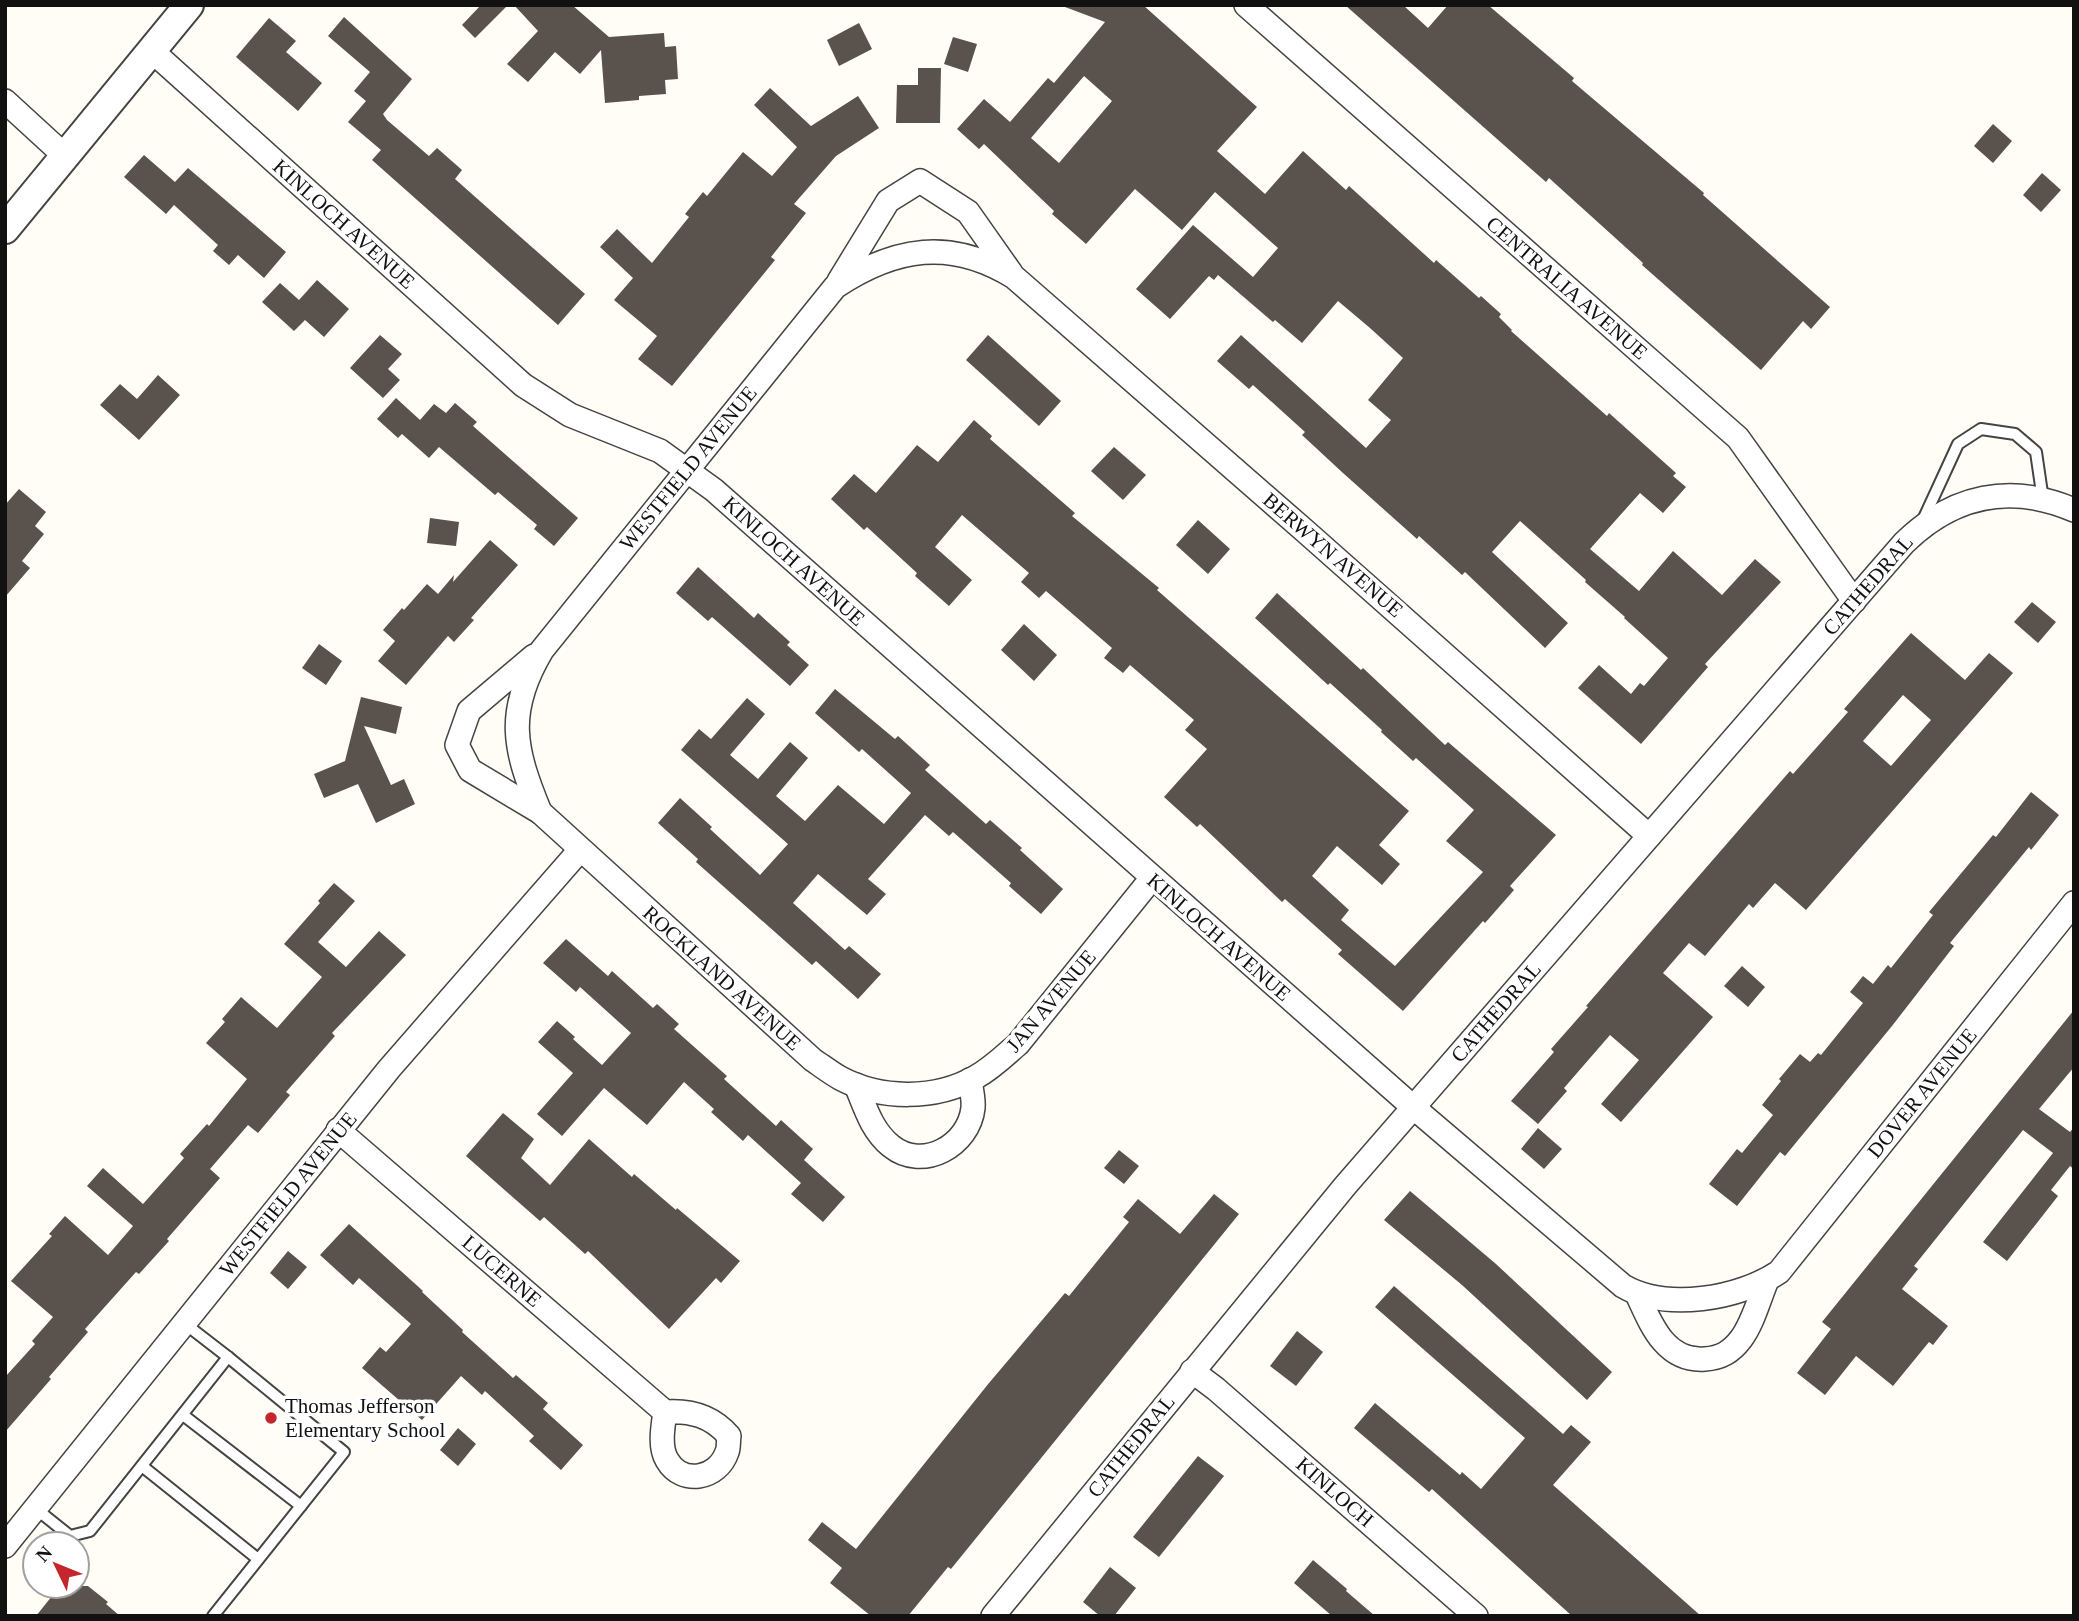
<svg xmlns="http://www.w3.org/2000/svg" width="2079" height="1621" font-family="Georgia,serif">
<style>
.building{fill:#5a524d;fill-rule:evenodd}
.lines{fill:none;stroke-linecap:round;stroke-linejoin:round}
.service-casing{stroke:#444;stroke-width:14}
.minor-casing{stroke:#444;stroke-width:26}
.tertiary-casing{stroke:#444;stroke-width:32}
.service{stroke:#fff;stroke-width:10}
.minor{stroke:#fff;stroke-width:23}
.tertiary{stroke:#fff;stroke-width:28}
.poi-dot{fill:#c4262e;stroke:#fff;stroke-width:2.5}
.labels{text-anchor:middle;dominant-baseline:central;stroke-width:7;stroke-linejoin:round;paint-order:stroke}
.street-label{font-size:21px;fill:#111;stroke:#fff}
.poi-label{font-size:21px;fill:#111;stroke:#fff;text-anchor:start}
</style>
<rect width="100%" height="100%" fill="#fffdf5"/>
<g class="building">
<polygon points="481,5 508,5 475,38 462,25"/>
<polygon points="514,5 572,5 609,37 664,33 665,47 676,46 678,79 665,80 666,94 639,96 639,100 605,103 601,50 580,74 555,52 528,82 507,64 538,31"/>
<path d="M 1065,5 L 1143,5 L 1257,107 L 1217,151 L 1265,194 L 1303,151 L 1346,190 L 1349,186 L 1434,263 L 1436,260 L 1479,298 L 1481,296 L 1501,314 L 1499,317 L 1512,330 L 1511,331 L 1607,416 L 1609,413 L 1676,473 L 1673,476 L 1686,487 L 1663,513 L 1640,493 L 1590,549 L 1639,591 L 1673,551 L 1722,595 L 1755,559 L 1781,582 L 1705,664 L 1708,667 L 1641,744 L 1578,688 L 1599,665 L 1631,694 L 1640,683 L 1644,686 L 1668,658 L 1624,618 L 1625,617 L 1585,582 L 1586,580 L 1520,521 L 1492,552 L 1568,623 L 1545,648 L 1465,572 L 1462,575 L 1419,536 L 1417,539 L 1343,473 L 1302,435 L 1305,432 L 1253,385 L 1249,389 L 1217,361 L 1241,335 L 1366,448 L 1391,420 L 1368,400 L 1403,358 L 1370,328 L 1338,301 L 1302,343 L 1275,320 L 1273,322 L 1218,275 L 1214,280 L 1209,276 L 1170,319 L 1136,289 L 1193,225 L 1253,277 L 1278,248 L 1215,192 L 1182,230 L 1135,189 L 1086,244 L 1052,214 L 1054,211 L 984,144 L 979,149 L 957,129 L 984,99 L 1010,122 L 1048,78 L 1054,83 L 1105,22 L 1065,7 ZM 1084,76 L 1112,101 L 1059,163 L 1031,138 Z"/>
<polygon points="1345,5 1403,5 1428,28 1448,5 1488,5 1574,78 1572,81 1704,193 1703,195 1830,307 1811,329 1803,321 1761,370 1642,265 1643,263 1549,178 1546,182"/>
<polygon points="344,17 412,79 383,114 387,120 429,156 437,148 462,170 455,179 585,294 558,325 372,160 381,150 348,122 366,101 354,91 370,72 328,36"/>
<polygon points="269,18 296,41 286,52 322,83 298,111 236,57"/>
<polygon points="859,23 872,49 839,66 827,40"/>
<polygon points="953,37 977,44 968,72 944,64"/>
<polygon points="918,68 941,68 940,123 896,123 897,85 918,85"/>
<polygon points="770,88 811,126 858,96 879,128 836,156 794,204 806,213 771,257 775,260 672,386 638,359 657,336 614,300 633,278 600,247 617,229 652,263 689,217 685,214 703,192 707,196 743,152 772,176 797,147 754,105"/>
<polygon points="1993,124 2012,141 1993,163 1974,146"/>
<polygon points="144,155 175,182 188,168 286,252 264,278 238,255 229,265 213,251 218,245 174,205 166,214 124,177"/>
<polygon points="2042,173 2061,190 2041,212 2023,195"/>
<polygon points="317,280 349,309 324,337 305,320 294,331 262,302 280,283 299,300"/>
<polygon points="380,335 402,354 388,369 400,380 383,398 350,368"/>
<polygon points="988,335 1061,401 1039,426 966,360"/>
<polygon points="158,375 180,395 139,440 100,405 120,384 137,399"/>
<polygon points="396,398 420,420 434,404 446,413 455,403 477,422 473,426 578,518 554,546 534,529 537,525 498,492 495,495 439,447 429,458 402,434 398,438 377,419"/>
<polygon points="974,420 992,436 990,439 1075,513 1072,516 1159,588 1157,590 1409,811 1379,845 1400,864 1382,885 1337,846 1312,876 1349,910 1341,920 1395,966 1483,872 1446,841 1474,810 1416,758 1413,761 1381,732 1382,730 1330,683 1328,685 1255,618 1277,593 1361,670 1363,668 1445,745 1448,742 1556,835 1510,886 1514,890 1485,923 1483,921 1403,1011 1338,954 1342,950 1285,899 1282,902 1200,824 1197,827 1164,797 1207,749 1185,730 1194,720 1130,665 1123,673 1104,658 1112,648 1046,591 1039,598 1021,582 1029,573 962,515 935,547 972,580 949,606 915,576 917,573 867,527 864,530 831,499 854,474 876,493 917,445 938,462"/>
<polygon points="1114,447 1146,475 1123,500 1091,471"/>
<polygon points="19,489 46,512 35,526 44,534 22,561 30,568 5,597 5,505"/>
<polygon points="430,518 459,522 456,546 427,543"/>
<polygon points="1198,520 1230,549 1208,574 1176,545"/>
<polygon points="490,540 518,565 471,618 474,620 454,642 448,636 406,685 378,661 395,641 383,630 402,608 404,610 427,584 438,594 454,575 453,582"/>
<polygon points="698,567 754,618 758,613 790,642 787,645 809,665 790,686 712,617 708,621 676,593"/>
<polygon points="2032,602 2056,622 2038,643 2014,622"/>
<polygon points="1024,624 1057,655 1034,681 1001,650"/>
<path d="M 1911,633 L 1965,680 L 1989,653 L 2013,673 L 1806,910 L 1775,883 L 1753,908 L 1749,904 L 1705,956 L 1689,943 L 1663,973 L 1713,1017 L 1621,1122 L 1601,1104 L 1639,1060 L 1610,1035 L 1564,1088 L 1567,1091 L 1538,1124 L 1511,1101 L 1554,1052 L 1551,1049 L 1588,1007 L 1586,1006 L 1790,771 L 1793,774 L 1848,712 L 1844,709 ZM 1903,695 L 1931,720 L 1891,766 L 1863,741 Z"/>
<polygon points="319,644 342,661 326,685 302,668"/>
<polygon points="835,689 895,739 898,736 930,765 925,770 986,824 990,820 1022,848 1020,850 1063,889 1041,914 1009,886 1011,883 953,832 949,836 925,815 868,879 886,894 867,915 818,874 793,903 845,950 849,946 881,974 858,999 816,961 812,965 696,862 698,859 658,823 680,798 712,827 710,829 760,875 788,844 681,750 699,729 711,739 747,698 765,714 730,755 758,779 790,742 808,758 776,796 805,821 838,785 884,824 911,793 862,749 859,752 815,713"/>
<polygon points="361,697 402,707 396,734 364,726 391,785 404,779 415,804 376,823 358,784 324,798 314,774 345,761"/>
<polygon points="2031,792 2059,815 2031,850 2029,847 1950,943 1954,946 1892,1026 1785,1156 1780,1152 1737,1206 1709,1184 1737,1149 1742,1153 1773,1115 1762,1105 1781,1081 1779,1079 1800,1054 1810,1062 1818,1053 1821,1055 1863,1003 1850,992 1863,976 1873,984 1888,965 1891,968 1933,915 1929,912 1993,835 1996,837"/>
<polygon points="334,883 355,901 318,942 346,967 379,931 406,955 332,1033 335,1036 286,1092 290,1095 258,1133 248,1125 210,1169 220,1178 167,1239 169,1241 139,1274 136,1272 85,1329 88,1332 49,1377 51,1379 5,1432 5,1377 35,1344 32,1341 53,1317 11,1281 52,1236 49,1234 65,1216 108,1255 133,1226 87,1186 103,1168 143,1204 184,1158 180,1154 207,1124 209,1126 247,1079 206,1043 225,1022 222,1019 241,997 277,1028 322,977 284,944 320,903 318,901"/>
<polygon points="566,939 608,976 612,971 653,1008 657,1004 679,1024 674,1029 727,1076 724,1079 776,1126 781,1120 813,1149 804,1160 845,1197 823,1222 791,1194 801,1183 748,1135 743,1141 711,1112 714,1109 684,1082 647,1125 604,1088 562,1136 537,1114 573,1073 538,1042 557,1021 575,1037 573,1039 602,1065 631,1033 580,987 576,992 543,963"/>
<polygon points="1742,966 1765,987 1748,1007 1724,986"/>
<polygon points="2074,1010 2074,1067 2039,1109 2070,1132 2074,1127 2074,1169 2070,1166 2051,1190 2058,1196 2007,1261 1983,1242 2053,1153 2023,1130 1914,1266 1918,1269 1902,1289 1948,1326 1933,1345 1929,1342 1893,1386 1856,1356 1825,1395 1797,1373 1831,1329 1822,1322"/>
<polygon points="503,1113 534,1139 521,1158 550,1185 589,1139 632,1177 634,1174 676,1210 677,1208 740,1261 721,1283 716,1278 669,1329 588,1251 585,1254 544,1217 540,1221 466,1156"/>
<polygon points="1538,1128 1562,1149 1544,1169 1521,1149"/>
<polygon points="1119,1150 1139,1166 1124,1184 1104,1168"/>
<polygon points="1410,1191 1496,1264 1612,1372 1587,1400 1462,1285 1384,1220"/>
<polygon points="1214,1194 1239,1214 951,1569 948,1567 908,1616 871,1616 830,1583 842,1568 808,1540 822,1522 856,1549 989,1383 1065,1293 1069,1296 1129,1222 1123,1217 1138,1199 1180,1234"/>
<polygon points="349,1224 423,1291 422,1292 463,1330 462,1332 513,1378 516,1375 548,1403 543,1409 583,1445 561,1470 529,1441 534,1436 485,1391 482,1395 461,1376 422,1420 362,1368 380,1347 386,1352 411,1324 359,1278 353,1285 320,1255"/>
<polygon points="288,1251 307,1267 288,1289 270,1273"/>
<polygon points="1394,1286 1563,1434 1571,1425 1591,1442 1553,1485 1701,1616 1572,1616 1432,1489 1429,1492 1354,1428 1375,1403 1460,1475 1462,1472 1481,1489 1525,1438 1375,1307"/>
<polygon points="1297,1331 1323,1352 1296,1386 1270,1366"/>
<polygon points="458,1428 476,1444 458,1466 440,1450"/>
<polygon points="1198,1456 1224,1476 1159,1557 1133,1537"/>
<polygon points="1313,1560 1347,1589 1346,1591 1375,1616 1332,1616 1294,1583"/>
<polygon points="1110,1567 1136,1588 1114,1616 1100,1616 1083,1602"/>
<polygon points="60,1586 88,1586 108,1602 106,1604 120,1616 36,1616"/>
</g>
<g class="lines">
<defs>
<g id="service">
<polyline points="1923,520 1958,444 1981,429 2015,434 2036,452 2043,500"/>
<polyline points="184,1323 228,1357"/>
<polyline points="183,1415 301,1506"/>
<polyline points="142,1466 258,1559"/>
<polyline points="35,1508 70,1536 90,1531 228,1357 344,1452 213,1616"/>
</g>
<g id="minor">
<polyline points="1246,5 1738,438 1854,601"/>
<path d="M 152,51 L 523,385 L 570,415 L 660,451 L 714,490 L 1413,1107 L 1623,1286 C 1666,1311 1739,1299 1779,1272 L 2074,903"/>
<polyline points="5,101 65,156"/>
<polyline points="839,281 888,201 920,181 968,212 1011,273"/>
<polyline points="534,656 469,711 457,745 470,770 540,812"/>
<path d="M 1152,878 L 1018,1044 C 1004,1056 992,1068 976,1077 C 936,1100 881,1100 840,1078 C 831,1073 822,1066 813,1060 L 540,812 C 514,749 505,712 542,650 L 835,287 C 895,247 951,238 1014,277 L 1305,531 L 1649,836"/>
<path d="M 856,1085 C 865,1107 872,1131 891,1146 C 923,1172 969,1145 973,1108 C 974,1099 971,1089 970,1080"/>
<path d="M 338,1130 L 665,1412 C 663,1426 659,1447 667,1460 C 682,1486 718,1479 727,1452 C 729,1448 728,1441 729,1436 C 712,1416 691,1410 665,1412"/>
<path d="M 1637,1294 C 1651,1324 1665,1362 1705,1359 C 1721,1358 1731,1352 1741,1339 C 1753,1323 1759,1299 1767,1280"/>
<polyline points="1192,1371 1216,1389 1476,1616"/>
<polyline points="5,1546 389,1069 580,850"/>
<path d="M 993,1616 L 1345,1186 L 1904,543 C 1953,495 2011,483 2074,510"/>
</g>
<polyline id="tertiary" points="5,229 189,5"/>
</defs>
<use href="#service" class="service-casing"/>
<use href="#minor" class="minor-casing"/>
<use href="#tertiary" class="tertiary-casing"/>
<use href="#service" class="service"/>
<use href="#minor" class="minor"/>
<use href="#tertiary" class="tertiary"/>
</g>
<circle class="poi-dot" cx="271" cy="1418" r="7"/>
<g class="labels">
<g class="street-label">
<text transform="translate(344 224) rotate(42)">KINLOCH AVENUE</text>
<text transform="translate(1567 288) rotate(41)">CENTRALIA AVENUE</text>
<text transform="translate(688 468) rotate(-51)">WESTFIELD AVENUE</text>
<text transform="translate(1333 555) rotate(41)">BERWYN AVENUE</text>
<text transform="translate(794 561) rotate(42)">KINLOCH AVENUE</text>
<text transform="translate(1868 585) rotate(-49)">CATHEDRAL</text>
<text transform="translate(1219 937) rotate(41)">KINLOCH AVENUE</text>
<text transform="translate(722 978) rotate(42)">ROCKLAND AVENUE</text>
<text transform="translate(1051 1001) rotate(-50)">JAN AVENUE</text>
<text transform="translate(1496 1012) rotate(-49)">CATHEDRAL</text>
<text transform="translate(1922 1093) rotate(-51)">DOVER AVENUE</text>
<text transform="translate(288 1194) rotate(-51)">WESTFIELD AVENUE</text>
<text transform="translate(502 1271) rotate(41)">LUCERNE</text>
<text transform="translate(1131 1446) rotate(-51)">CATHEDRAL</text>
<text transform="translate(1335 1492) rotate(41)">KINLOCH</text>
</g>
<g class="poi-label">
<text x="285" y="1406">Thomas Jefferson<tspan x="285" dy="24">Elementary School</tspan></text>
</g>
</g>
<rect width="2079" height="1621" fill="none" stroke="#111111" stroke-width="14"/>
<g transform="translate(56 1565) rotate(313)"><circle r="33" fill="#ffffff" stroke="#a0a0a0" stroke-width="2"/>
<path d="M0-5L12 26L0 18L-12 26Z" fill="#c4262e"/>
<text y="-10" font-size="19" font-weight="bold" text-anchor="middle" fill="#111111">N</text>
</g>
</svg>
